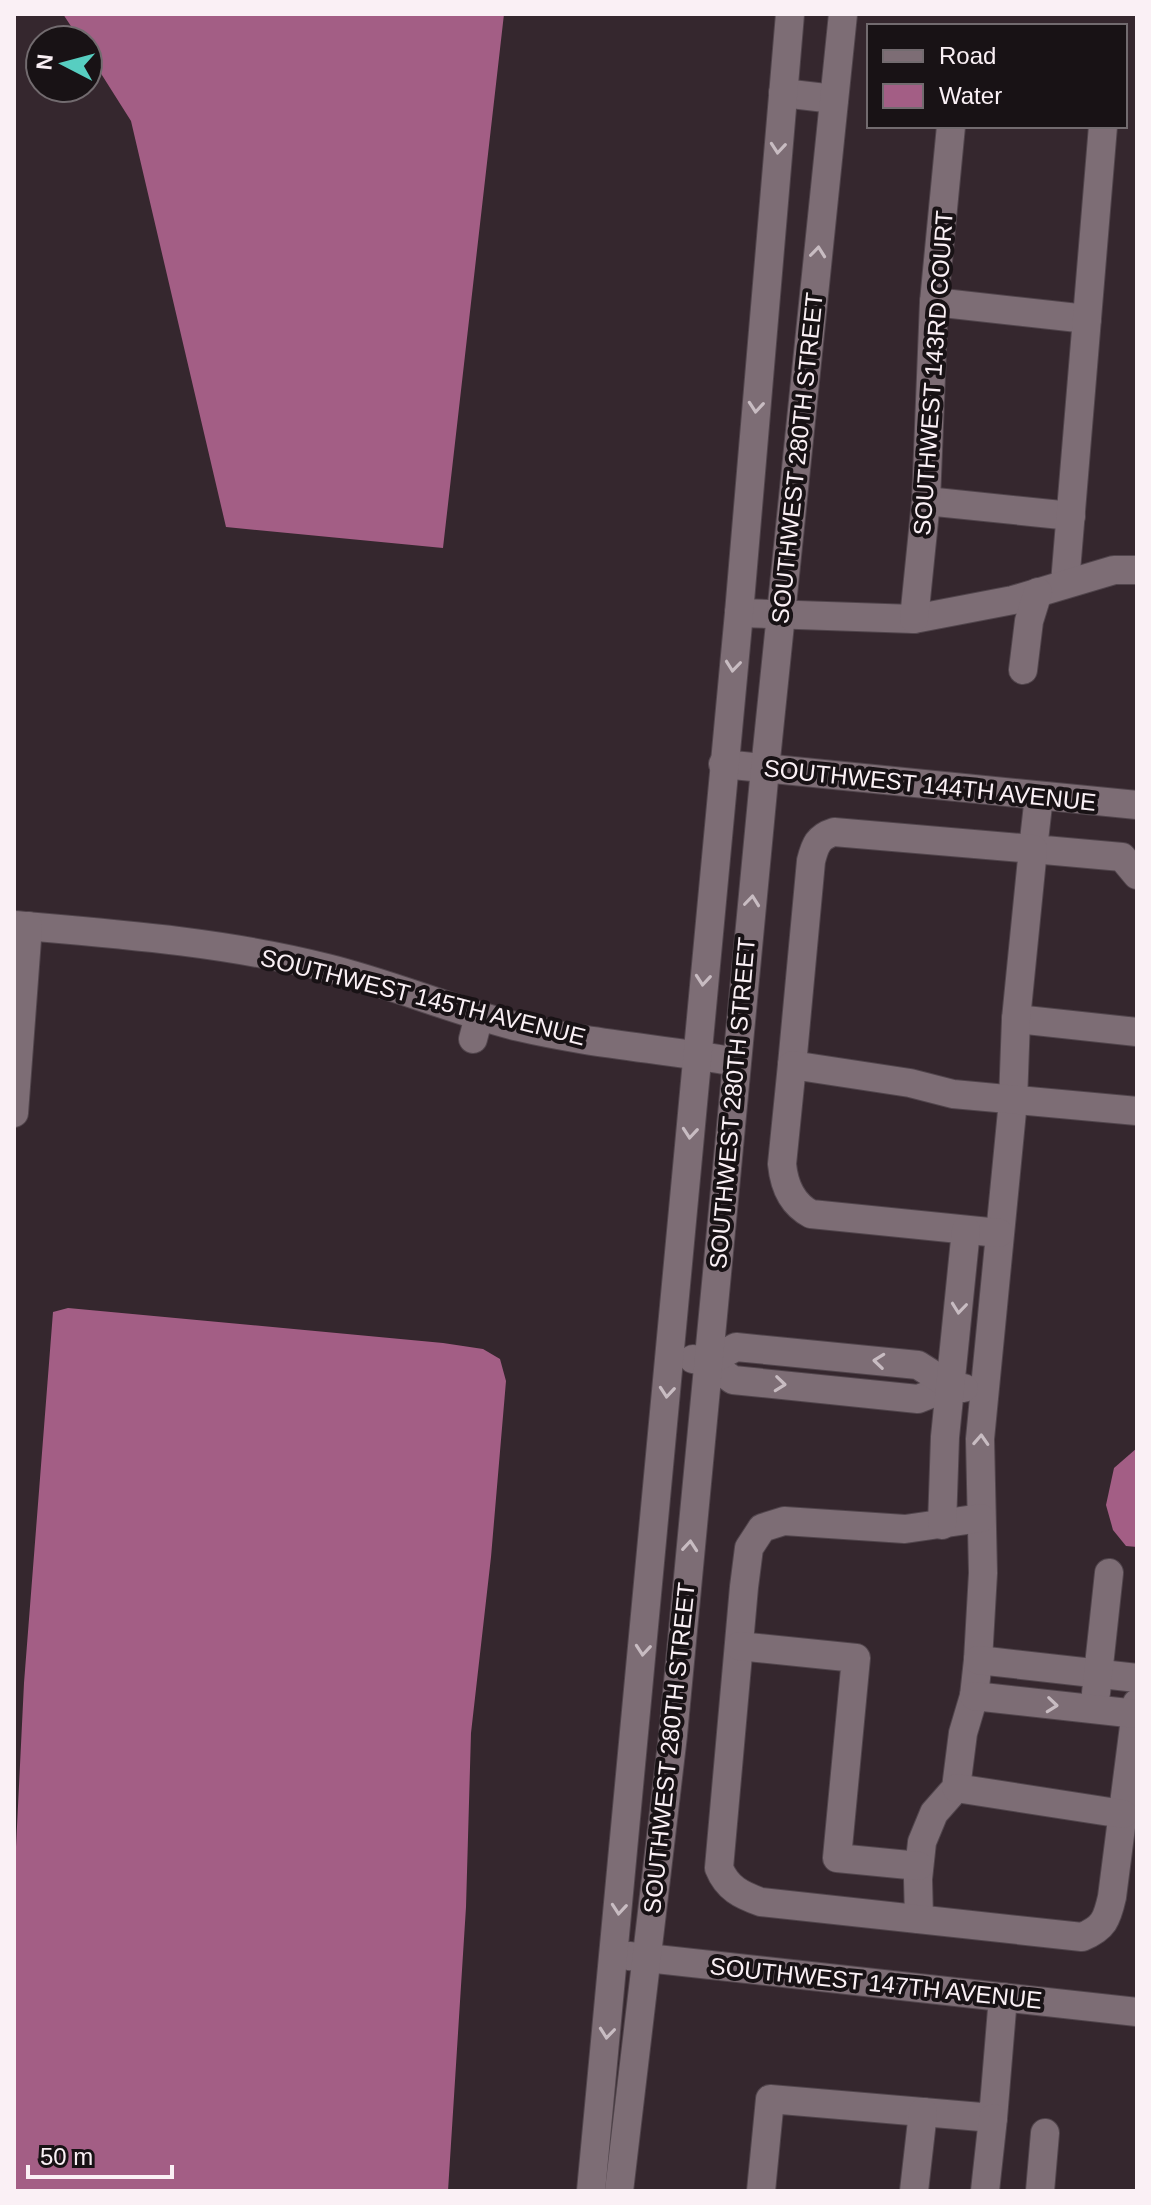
<svg xmlns="http://www.w3.org/2000/svg" width="1151" height="2205" font-family="Helvetica,sans-serif">
<style>
.water{fill:#a35e85}
.lines{fill:none;stroke-linecap:round;stroke-linejoin:round}
.minor-casing{stroke:#51454c;stroke-width:30}
.minor{stroke:#7d6d75;stroke-width:28}
.oneway{stroke:#c8bcc2}
.labels{text-anchor:middle;dominant-baseline:central;stroke-width:8;stroke-linejoin:round;paint-order:stroke}
.street-label{font-size:24px;fill:#faf0f5;stroke:#181215}
</style>
<rect width="100%" height="100%" fill="#35272e"/>
<g class="water">
<polygon points="63,14 504,14 443,548 226,527 131,121 88,53 88,40 80,40"/>
<polygon points="68,1308 443,1343 483,1349 500,1359 506,1381 491,1557 471,1733 466,1907 448,2191 14,2191 14,1888 24,1683 53,1312"/>
<polygon points="1137,1448 1137,1547 1126,1546 1113,1530 1106,1505 1114,1468"/>
</g>
<g class="lines">
<defs>
<g id="minor">
<polyline points="783,93 834,99"/>
<polyline points="934,302 1087,319"/>
<polyline points="926,501 1071,516"/>
<polyline points="1065,583 1103,126"/>
<polyline points="739,613 914,619 1013,600 1114,570 1137,570"/>
<polyline points="914,619 926,501 934,302 951,126"/>
<polyline points="1023,670 1029,621 1038,592"/>
<polyline points="723,764 1137,805"/>
<polyline points="1039,796 1033,849 1122,857 1137,875"/>
<path d="M 14,925 C 118,934 225,942 327,968 C 392,984 454,1011 519,1027 C 591,1044 664,1049 736,1062"/>
<polyline points="1016,1019 1137,1032"/>
<polyline points="473,1039 479,1016"/>
<path d="M 792,1065 L 811,861 C 815,845 818,837 834,832 L 1033,849 L 1016,1019 L 1013,1101 L 980,1439 L 983,1573 L 978,1660 L 974,1696 L 963,1733 L 956,1788 L 934,1813 L 922,1842 L 918,1879 L 919,1919"/>
<polyline points="14,1113 28,926"/>
<path d="M 999,1233 L 811,1214 C 792,1204 784,1185 782,1164 L 792,1065 L 910,1083 L 953,1094 L 1137,1111"/>
<polyline points="693,1359 708,1362 733,1380 918,1399 951,1386"/>
<polyline points="708,1362 736,1347 918,1365 951,1386 964,1388"/>
<path d="M 981,1518 L 905,1529 L 784,1521 L 762,1528 L 749,1548 L 744,1587 L 719,1868 C 727,1888 741,1895 761,1902 L 1082,1937 C 1104,1928 1107,1919 1112,1897 L 1137,1703"/>
<polyline points="942,1525 945,1437 966,1230"/>
<polyline points="739,1646 856,1658 837,1858 919,1866"/>
<polyline points="978,1660 1137,1678"/>
<polyline points="1096,1693 1109,1573"/>
<polyline points="974,1696 1137,1714"/>
<polyline points="956,1788 1123,1814"/>
<polyline points="629,1956 1137,2012"/>
<polyline points="591,2191 739,613 790,14"/>
<polyline points="619,2191 673,1735 765,769 843,14"/>
<polyline points="761,2191 770,2099 993,2118 1003,1997"/>
<polyline points="914,2191 923,2112"/>
<polyline points="985,2191 993,2118"/>
<polyline points="1040,2191 1045,2133"/>
</g>
</defs>
<use href="#minor" class="minor-casing"/>
<use href="#minor" class="minor"/>
</g>
<defs><path id="oneway-chevron" d="M-2-3.5L2.5 0L-2 3.5" fill="none" stroke-width="1.6" stroke-linecap="round" stroke-linejoin="round" transform="scale(2)"/></defs>
<g class="oneway">
<use href="#oneway-chevron" transform="translate(778 148) rotate(95)"/>
<use href="#oneway-chevron" transform="translate(818 252) rotate(-84)"/>
<use href="#oneway-chevron" transform="translate(756 407) rotate(95)"/>
<use href="#oneway-chevron" transform="translate(733 666) rotate(96)"/>
<use href="#oneway-chevron" transform="translate(752 901) rotate(-84)"/>
<use href="#oneway-chevron" transform="translate(703 980) rotate(95)"/>
<use href="#oneway-chevron" transform="translate(690 1133) rotate(95)"/>
<use href="#oneway-chevron" transform="translate(959 1308) rotate(96)"/>
<use href="#oneway-chevron" transform="translate(879 1361) rotate(-174)"/>
<use href="#oneway-chevron" transform="translate(780 1384) rotate(6)"/>
<use href="#oneway-chevron" transform="translate(667 1392) rotate(95)"/>
<use href="#oneway-chevron" transform="translate(981 1440) rotate(-87)"/>
<use href="#oneway-chevron" transform="translate(690 1546) rotate(-85)"/>
<use href="#oneway-chevron" transform="translate(643 1650) rotate(95)"/>
<use href="#oneway-chevron" transform="translate(1052 1705) rotate(6)"/>
<use href="#oneway-chevron" transform="translate(619 1909) rotate(95)"/>
<use href="#oneway-chevron" transform="translate(607 2033) rotate(96)"/>
</g>
<g class="labels">
<g class="street-label">
<text transform="translate(933 373) rotate(-86)">SOUTHWEST 143RD COURT</text>
<text transform="translate(797 458) rotate(-84)">SOUTHWEST 280TH STREET</text>
<text transform="translate(930 785) rotate(6)">SOUTHWEST 144TH AVENUE</text>
<text transform="translate(423 997) rotate(14)">SOUTHWEST 145TH AVENUE</text>
<text transform="translate(732 1103) rotate(-85)">SOUTHWEST 280TH STREET</text>
<text transform="translate(669 1748) rotate(-84)">SOUTHWEST 280TH STREET</text>
<text transform="translate(876 1983) rotate(6)">SOUTHWEST 147TH AVENUE</text>
</g>
</g>
<rect width="1151" height="2205" fill="none" stroke="#faf0f5" stroke-width="32"/>
<rect x="867" y="24" width="260" height="104" fill="#181215" stroke="#726b6f" stroke-width="2"/>
<rect x="883" y="50" width="40" height="12" fill="#7d6d75" stroke="#726b6f" stroke-width="2"/>
<text x="939" y="64" font-size="24" fill="#faf0f5">Road</text>
<rect x="883" y="84" width="40" height="24" fill="#a35e85" stroke="#726b6f" stroke-width="2"/>
<text x="939" y="104" font-size="24" fill="#faf0f5">Water</text>
<g transform="translate(64 64) rotate(276)"><circle r="38" fill="#181215" stroke="#726b6f" stroke-width="2"/>
<path d="M0-6L14 30L0 20L-14 30Z" fill="#57cec1"/>
<text y="-12" font-size="22" font-weight="bold" text-anchor="middle" fill="#faf0f5">N</text>
</g>
<path d="M28 2165v12h144v-12" fill="none" stroke="#faf0f5" stroke-width="4"/>
<text x="40" y="2165" font-size="24" fill="#faf0f5" stroke="#181215" stroke-width="6" paint-order="stroke">50 m</text>
</svg>
